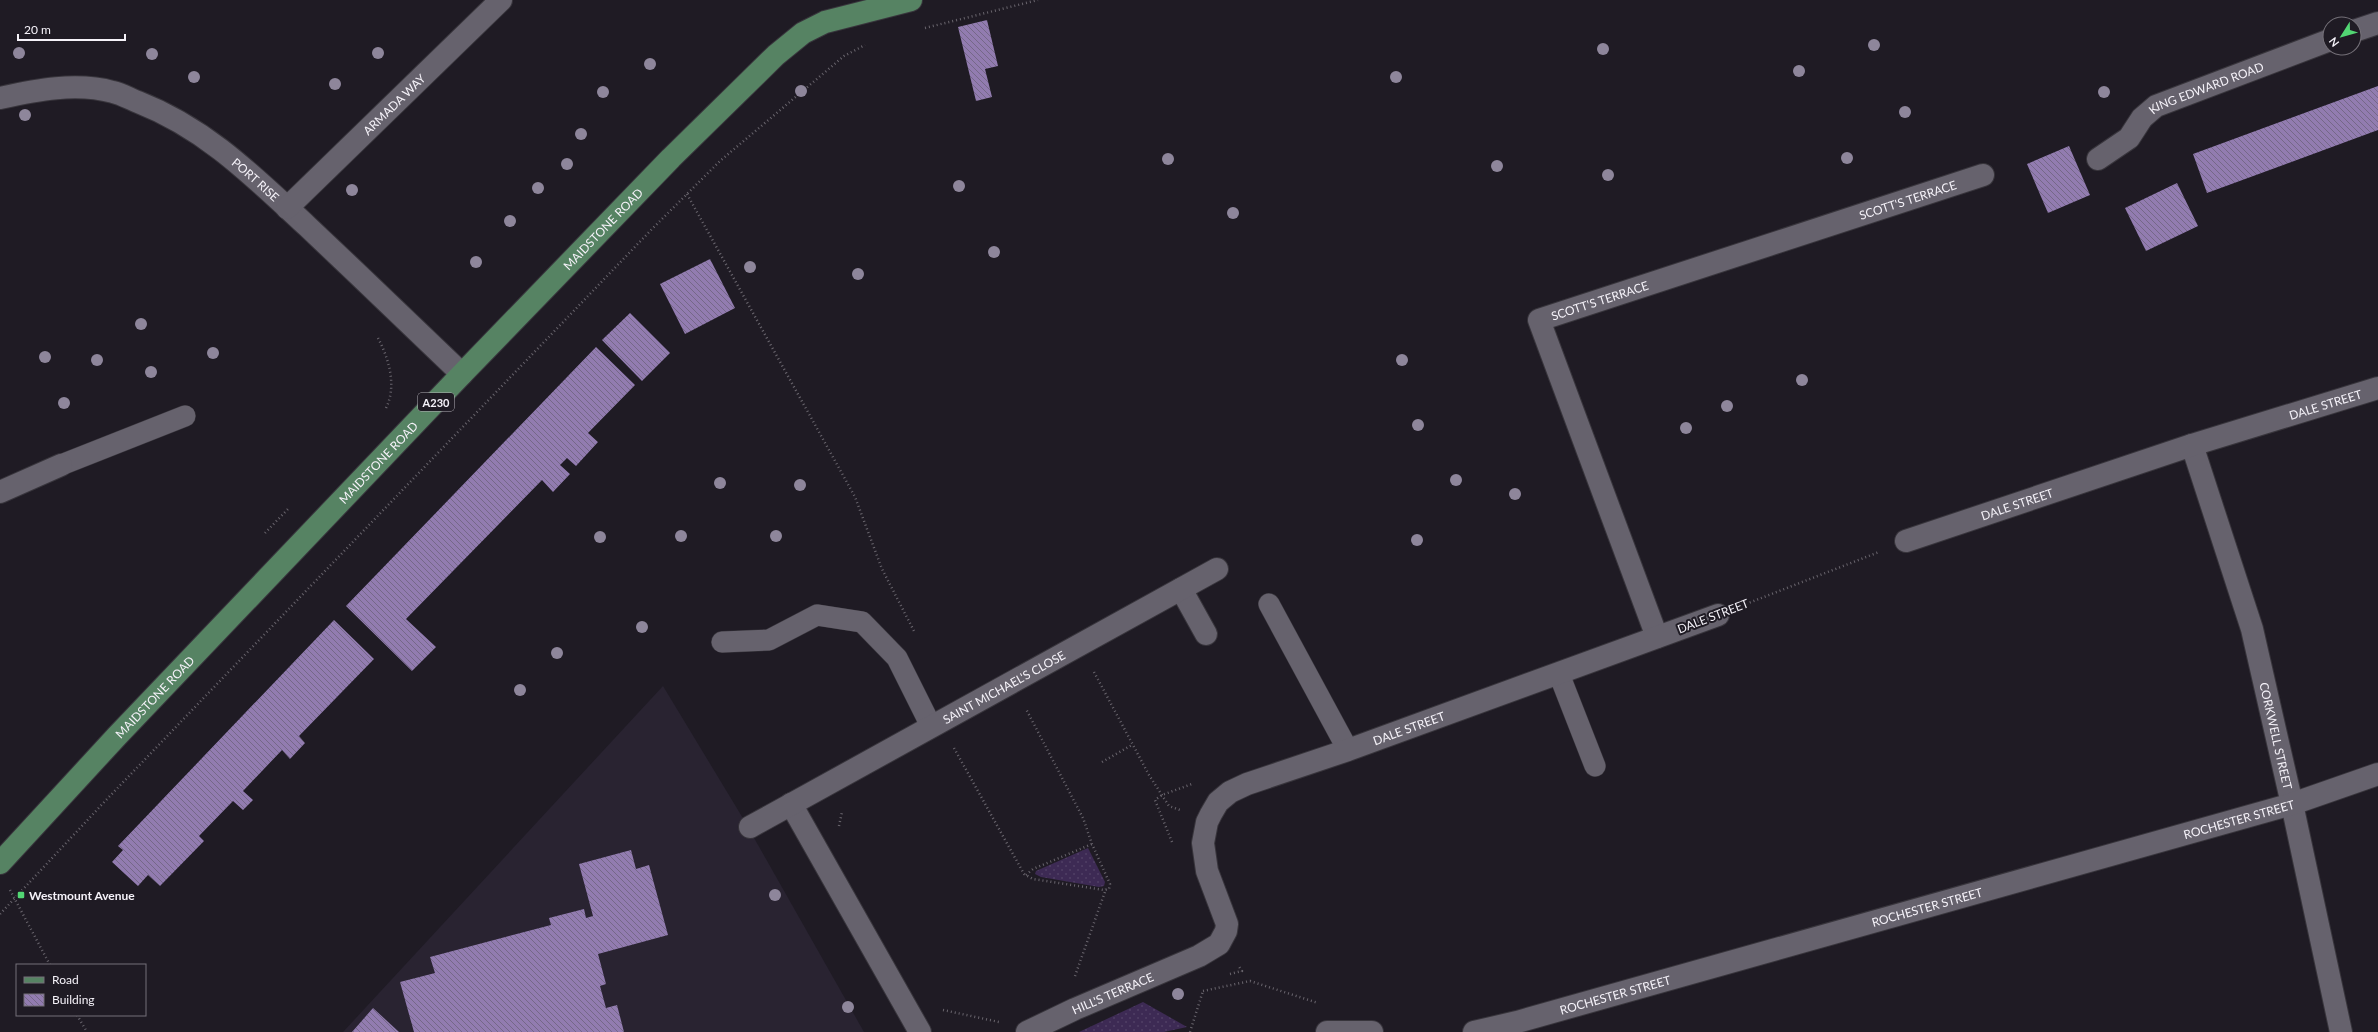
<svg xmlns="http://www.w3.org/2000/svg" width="2378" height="1032" font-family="Lato,sans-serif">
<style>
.built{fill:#292331}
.grass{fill:url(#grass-dots)}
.building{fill:url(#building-back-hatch)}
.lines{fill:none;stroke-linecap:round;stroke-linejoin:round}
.lane-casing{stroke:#38353c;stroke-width:22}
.street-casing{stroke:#38353c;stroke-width:24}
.primary-casing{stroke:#38353c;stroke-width:24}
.path{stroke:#69656d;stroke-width:2.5;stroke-dasharray:1 3;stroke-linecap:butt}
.lane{stroke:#66626d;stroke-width:21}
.street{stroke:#66626d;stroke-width:22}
.primary{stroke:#568363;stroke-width:22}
.tree{fill:#8e869b}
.poi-dot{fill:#52d673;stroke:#1f1b24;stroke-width:1.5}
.labels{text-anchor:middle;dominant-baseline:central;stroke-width:4;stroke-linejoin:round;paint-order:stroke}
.shield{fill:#1f1b24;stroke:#b5b2b9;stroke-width:1}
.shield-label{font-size:11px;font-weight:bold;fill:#f5f2f9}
.street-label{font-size:12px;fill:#f5f2f9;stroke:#1f1b24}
.poi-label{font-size:12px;font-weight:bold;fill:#f5f2f9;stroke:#1f1b24;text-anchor:start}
</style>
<defs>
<pattern id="grass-dots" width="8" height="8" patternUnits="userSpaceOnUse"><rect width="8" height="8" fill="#3d2a54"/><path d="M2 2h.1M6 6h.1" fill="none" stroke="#503f65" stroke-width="1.8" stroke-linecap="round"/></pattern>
<pattern id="building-back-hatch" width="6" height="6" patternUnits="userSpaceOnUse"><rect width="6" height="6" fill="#927cb0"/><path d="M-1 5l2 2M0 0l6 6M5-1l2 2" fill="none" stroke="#756888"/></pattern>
</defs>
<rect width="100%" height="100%" fill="#1f1b24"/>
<polygon class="built" points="663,686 741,815 864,1032 343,1032"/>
<g class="grass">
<polygon points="1088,848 1105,882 1104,886 1099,887 1041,877 1035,874 1036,871"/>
<polygon points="1143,1002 1187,1027 1164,1032 1079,1032"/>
</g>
<g class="building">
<polygon points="987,20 998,66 985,69 992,97 976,101 958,27"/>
<polygon points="2378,86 2378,130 2207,193 2193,154"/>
<polygon points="2069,146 2090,195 2048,213 2027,164"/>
<polygon points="2177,183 2198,226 2146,251 2125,208"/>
<polygon points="710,259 735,308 685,334 660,284"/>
<polygon points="630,313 670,353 642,381 602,340"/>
<polygon points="596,347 635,385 588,433 598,442 576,466 567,458 560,465 570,474 553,492 542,480 406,619 436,647 412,671 346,606"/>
<polygon points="334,620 374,659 299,736 305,743 290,759 282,750 243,791 253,800 243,810 233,801 199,836 204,841 160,886 148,875 138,886 112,862 123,850 118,846"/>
<polygon points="631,850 636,869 649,865 668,935 598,954 606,984 600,986 606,1008 617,1005 624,1032 414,1032 400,982 435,973 430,957 551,925 549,918 584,909 586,918 593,916 579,864"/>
<polygon points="373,1008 399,1032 352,1032"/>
</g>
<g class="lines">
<defs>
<g id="lane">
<polyline points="61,465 185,416"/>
<polyline points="1269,604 1348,750"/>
<polyline points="722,642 769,640 817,615 862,622 897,658 931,726"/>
<polyline points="1559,674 1595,766"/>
</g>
<g id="street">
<polyline points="2354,31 2378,23"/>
<path id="s1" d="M 0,98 C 36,90 76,82 113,92 C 122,94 130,99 138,102 C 207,129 254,177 307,226 C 359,275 411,325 462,374"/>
<path id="s2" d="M 2098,159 L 2129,138 L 2142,118 L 2156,106 L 2330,40"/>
<path id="s3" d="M 287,208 L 501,0"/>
<path id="s4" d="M 2192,445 L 2252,629 L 2292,804 L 2341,1032"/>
<polyline points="0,492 61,465"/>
<path id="s5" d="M 1906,541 L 2192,445 L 2378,388"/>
<polyline points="1181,589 1206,634"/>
<path id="s6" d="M 1657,637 L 1539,320 L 1983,175"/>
<polyline points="791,804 920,1032"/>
<path id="s7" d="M 750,827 L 1217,569"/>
<path id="s8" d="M 1027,1032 L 1075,1009 L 1199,956 L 1219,944 L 1226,931 L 1227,924 L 1207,871 L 1203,843 L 1207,822 L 1211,814 L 1218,802 L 1230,792 L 1247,784 L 1348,750 L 1718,615"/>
<polyline points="1327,1032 1372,1032"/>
<path id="s9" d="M 1474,1032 L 1517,1022 L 2292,804 L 2378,774"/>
</g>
<g id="primary">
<path id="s10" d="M 0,863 L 117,736 L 462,374 L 671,158 L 776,55 L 803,33 L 825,22 L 911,0"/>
</g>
</defs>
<use href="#lane" class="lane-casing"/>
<use href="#street" class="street-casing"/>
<use href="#primary" class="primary-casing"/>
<g class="path">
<polyline points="925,28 1038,0"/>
<polyline points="687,194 855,497 882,569 914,631"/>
<path d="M 378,338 C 389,359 397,386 386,408"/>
<polyline points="265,533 288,509"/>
<polyline points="1746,604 1879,552"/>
<polyline points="1094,672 1149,775 1169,806 1180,810"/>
<polyline points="954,748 1024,874 1033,879 1104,890 1109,889 1110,884 1092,844 1083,818 1026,709"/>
<polyline points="1102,762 1132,745"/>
<polyline points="839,826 842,812"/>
<polyline points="1172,842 1155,800 1162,795 1192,784"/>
<polyline points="1026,875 1033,869 1092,844"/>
<polyline points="10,890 50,965"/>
<polyline points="0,914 108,798 653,228 720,161 844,56 865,45"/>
<polyline points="1230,974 1242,971 1238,965"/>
<polyline points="1075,976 1106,889"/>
<polyline points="1203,991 1250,981 1318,1003"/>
<polyline points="943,1010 999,1022"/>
<polyline points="77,1015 87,1032"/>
<polyline points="1190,1032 1203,991"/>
</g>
<use href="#lane" class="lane"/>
<use href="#street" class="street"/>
<use href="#primary" class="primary"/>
</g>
<g class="tree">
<circle cx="1874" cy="45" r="6"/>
<circle cx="1603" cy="49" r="6"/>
<circle cx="19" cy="53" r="6"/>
<circle cx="378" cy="53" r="6"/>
<circle cx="152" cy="54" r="6"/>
<circle cx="650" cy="64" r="6"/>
<circle cx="1799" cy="71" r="6"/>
<circle cx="194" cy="77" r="6"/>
<circle cx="1396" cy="77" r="6"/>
<circle cx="335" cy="84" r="6"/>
<circle cx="801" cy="91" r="6"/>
<circle cx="603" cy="92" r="6"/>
<circle cx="2104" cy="92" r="6"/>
<circle cx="1905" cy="112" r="6"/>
<circle cx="25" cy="115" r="6"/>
<circle cx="581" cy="134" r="6"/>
<circle cx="1847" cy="158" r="6"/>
<circle cx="1168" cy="159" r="6"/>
<circle cx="567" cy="164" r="6"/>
<circle cx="1497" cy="166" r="6"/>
<circle cx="1608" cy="175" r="6"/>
<circle cx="959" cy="186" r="6"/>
<circle cx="538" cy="188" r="6"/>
<circle cx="352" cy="190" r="6"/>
<circle cx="1233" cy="213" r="6"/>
<circle cx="510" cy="221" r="6"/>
<circle cx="994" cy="252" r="6"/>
<circle cx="476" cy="262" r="6"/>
<circle cx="750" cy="267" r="6"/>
<circle cx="858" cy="274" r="6"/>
<circle cx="141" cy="324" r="6"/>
<circle cx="213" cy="353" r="6"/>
<circle cx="45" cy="357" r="6"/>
<circle cx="97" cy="360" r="6"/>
<circle cx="1402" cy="360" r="6"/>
<circle cx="151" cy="372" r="6"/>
<circle cx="1802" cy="380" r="6"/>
<circle cx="64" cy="403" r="6"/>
<circle cx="1727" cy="406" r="6"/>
<circle cx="1418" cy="425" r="6"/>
<circle cx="1686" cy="428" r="6"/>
<circle cx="1456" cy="480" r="6"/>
<circle cx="720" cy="483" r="6"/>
<circle cx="800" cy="485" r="6"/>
<circle cx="1515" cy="494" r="6"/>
<circle cx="681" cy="536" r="6"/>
<circle cx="776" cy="536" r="6"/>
<circle cx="600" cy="537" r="6"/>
<circle cx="1417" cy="540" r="6"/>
<circle cx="642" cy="627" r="6"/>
<circle cx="557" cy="653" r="6"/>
<circle cx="520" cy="690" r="6"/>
<circle cx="775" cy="895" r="6"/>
<circle cx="1178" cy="994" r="6"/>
<circle cx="848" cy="1007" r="6"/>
</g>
<rect class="poi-dot" x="17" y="891" width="8" height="8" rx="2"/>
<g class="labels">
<rect class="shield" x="418" y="393" width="36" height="18" rx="3"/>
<g class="shield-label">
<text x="436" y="402">A230</text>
</g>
<g class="street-label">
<text stroke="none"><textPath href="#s2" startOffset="133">KING EDWARD ROAD</textPath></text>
<text stroke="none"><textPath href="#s3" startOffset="149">ARMADA WAY</textPath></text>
<text stroke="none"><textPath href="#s1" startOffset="283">PORT RISE</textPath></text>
<text stroke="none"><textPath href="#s6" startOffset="726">SCOTT'S TERRACE</textPath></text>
<text stroke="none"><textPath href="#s10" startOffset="875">MAIDSTONE ROAD</textPath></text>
<text stroke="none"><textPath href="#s6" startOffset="402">SCOTT'S TERRACE</textPath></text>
<text stroke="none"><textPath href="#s5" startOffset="441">DALE STREET</textPath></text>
<text stroke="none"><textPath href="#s10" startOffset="551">MAIDSTONE ROAD</textPath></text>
<text stroke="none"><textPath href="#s5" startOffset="117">DALE STREET</textPath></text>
<text transform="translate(1713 616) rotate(-21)">DALE STREET</text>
<text stroke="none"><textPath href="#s7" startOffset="290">SAINT MICHAEL'S CLOSE</textPath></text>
<text stroke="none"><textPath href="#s10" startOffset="227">MAIDSTONE ROAD</textPath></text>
<text stroke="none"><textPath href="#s8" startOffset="568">DALE STREET</textPath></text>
<text stroke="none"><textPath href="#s4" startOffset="303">CORKWELL STREET</textPath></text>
<text stroke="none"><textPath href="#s9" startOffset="794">ROCHESTER STREET</textPath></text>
<text stroke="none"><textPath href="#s9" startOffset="470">ROCHESTER STREET</textPath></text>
<text stroke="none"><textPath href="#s8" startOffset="94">HILL'S TERRACE</textPath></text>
<text stroke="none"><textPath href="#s9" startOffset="146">ROCHESTER STREET</textPath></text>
</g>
<g class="poi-label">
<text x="29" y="895">Westmount Avenue</text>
</g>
</g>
<rect x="16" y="964" width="130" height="52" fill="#1f1b24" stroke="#757179"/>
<rect x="24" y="977" width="20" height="6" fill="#568363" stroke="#757179"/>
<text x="52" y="984" font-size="12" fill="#f5f2f9">Road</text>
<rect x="24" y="994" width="20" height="12" fill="url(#building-back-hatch)" stroke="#757179"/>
<text x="52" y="1004" font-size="12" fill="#f5f2f9">Building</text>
<g transform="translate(2342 36) rotate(233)"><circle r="19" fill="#1f1b24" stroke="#757179"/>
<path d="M0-3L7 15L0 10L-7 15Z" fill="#52d673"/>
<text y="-6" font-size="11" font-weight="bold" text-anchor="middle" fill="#f5f2f9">N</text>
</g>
<path d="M18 34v6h107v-6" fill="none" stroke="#f5f2f9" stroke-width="2"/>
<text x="24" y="34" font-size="12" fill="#f5f2f9" stroke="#1f1b24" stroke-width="3" paint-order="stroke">20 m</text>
</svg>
